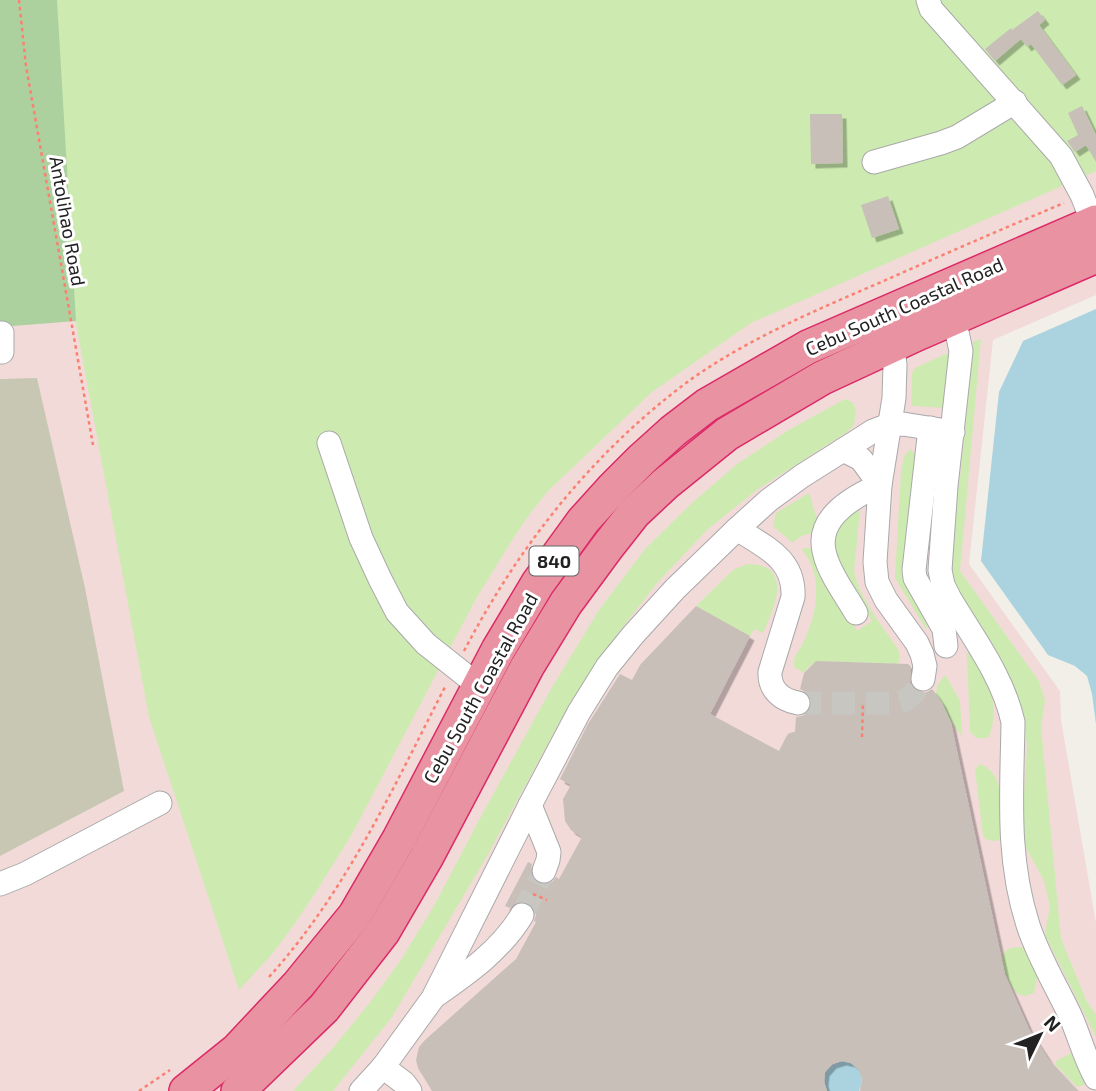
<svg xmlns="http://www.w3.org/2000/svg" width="1096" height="1091" font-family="'Exo 2',sans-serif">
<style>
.commercial{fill:#f2dad9}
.construction{fill:#c7c7b4}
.grass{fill:#cdebb0}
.forest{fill:#add19e}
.water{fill:#aad3df}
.building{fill:#c7bfb8;filter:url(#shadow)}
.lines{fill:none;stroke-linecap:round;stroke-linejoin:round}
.minor-tunnel{stroke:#c8c6c1;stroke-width:23;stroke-dasharray:23 11;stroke-linecap:butt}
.minor-casing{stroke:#a9a9a9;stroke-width:25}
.highway-casing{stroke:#dc2a67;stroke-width:36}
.path{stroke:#fa8072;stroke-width:2.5;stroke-dasharray:3.5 3.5;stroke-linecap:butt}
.minor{stroke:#fff;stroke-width:23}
.highway{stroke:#e892a2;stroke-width:33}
.labels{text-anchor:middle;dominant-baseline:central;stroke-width:6;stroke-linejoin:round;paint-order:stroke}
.shield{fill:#fff;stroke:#646464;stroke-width:2}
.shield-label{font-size:18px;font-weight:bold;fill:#222}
.street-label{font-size:19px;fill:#222;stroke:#fff}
</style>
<defs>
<filter id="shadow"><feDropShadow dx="4.5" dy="4.5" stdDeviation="0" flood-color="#0004"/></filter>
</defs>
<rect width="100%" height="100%" fill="#f2efe9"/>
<polygon class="commercial" points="0,0 1096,0 1096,295 993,340 969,564 1060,691 1061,720 1096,923 1096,1091 0,1091"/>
<polygon class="construction" points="37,378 85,588 124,791 0,856 0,379"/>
<g class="grass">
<path d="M 24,0 L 1096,0 L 1096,171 L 751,323 L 652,392 L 548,491 L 529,515 L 514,537 L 477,597 L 353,832 C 328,873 302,916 272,954 C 261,966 250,978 239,990 L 149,717 L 28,65 Z"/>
<polygon points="981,339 960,571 1039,681 1045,701 1041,727 1061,939 1087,1002 1096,1015 1096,1037 1046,937 1045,932 1050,907 1044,881 1023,842 1023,809 1027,747 1025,729 1018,702 956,593 951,564 953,518 960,479 973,342"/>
<polygon points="950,352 944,408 913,406 911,405 912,373 915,368"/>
<polygon points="845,399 852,402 856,409 854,425 847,432 758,489 708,529 658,582 618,633 571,701 487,856 392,1017 333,1091 293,1091 333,1048 371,1001 401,960 435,904 478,822 551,689 599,610 645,549 692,503 737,464 787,431"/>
<polygon points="910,449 916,455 925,614 927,627 926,629 895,578 901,471 904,456"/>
<path d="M 809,493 C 813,502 813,511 818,520 L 814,533 C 805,534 800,536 793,543 L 776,529 L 773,525 L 776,513 Z"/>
<path d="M 859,508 L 860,509 L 854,571 C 860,600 882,625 898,649 L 900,657 L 898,664 L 817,661 L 807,668 L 804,673 L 794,667 C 792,656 800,651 804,641 C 817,614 824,575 802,550 L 803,548 L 809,548 L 814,552 L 822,572 L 857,631 L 872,621 L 835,565 L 833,552 L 836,526 Z"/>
<path d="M 747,564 C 794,564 775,607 763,633 L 754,629 L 750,636 L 696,606 L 733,570 Z"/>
<path d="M 969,651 C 988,674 1002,709 988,738 L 976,738 L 970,731 L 967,654 Z"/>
<path d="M 944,676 L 946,676 L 960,701 L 962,736 C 949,722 946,710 936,694 L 937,686 Z"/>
<path d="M 979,764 C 1007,771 1002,817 1002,839 C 996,842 986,842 983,835 L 975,770 Z"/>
<path d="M 1020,947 L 1028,949 L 1038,972 L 1034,993 L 1025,996 C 1020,994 1018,995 1015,991 C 1009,984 998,960 1004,953 C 1007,948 1015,947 1020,947 Z"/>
<polygon points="1073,1052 1086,1084 1077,1087 1055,1064 1056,1061"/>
</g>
<polygon class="forest" points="0,0 57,0 76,321 0,327"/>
<g class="water">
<polygon points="1096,309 1096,724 1092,694 1087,676 1075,666 1048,655 981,561 999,392 1023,341"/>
<path d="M 842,1061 C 859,1064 866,1074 859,1091 L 827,1091 C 821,1074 825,1067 842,1061 Z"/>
</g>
<g class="building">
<polygon points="1038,11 1045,20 1039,25 1076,75 1062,85 1031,44 1027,47 1021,39 995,61 985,49 1011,28 1012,30"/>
<polygon points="1082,106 1096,135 1096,162 1086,145 1075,152 1067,141 1078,135 1068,113"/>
<polygon points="810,114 842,114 843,163 811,164"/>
<polygon points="888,196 899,229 872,238 861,205"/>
<polygon points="696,606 750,636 710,714 779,751 786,737 789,733 795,732 796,717 802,716 808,713 811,707 812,700 808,693 800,689 804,673 816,661 908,664 911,667 910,683 914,689 922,693 927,692 932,689 936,694 942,703 951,723 1005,975 1029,1029 1049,1060 1078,1091 860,1091 862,1079 859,1070 851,1063 842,1061 832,1064 825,1072 824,1082 827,1091 432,1091 418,1068 416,1060 419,1047 425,1040 516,959 536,922 534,921 536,915 535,909 530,904 524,901 515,903 510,908 505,906 528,862 532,864 530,873 534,880 540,884 546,885 552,882 556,877 559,879 582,837 571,830 565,821 563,799 571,785 560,779 588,724 620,674 632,680 640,665"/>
</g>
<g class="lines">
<g class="minor-tunnel">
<path d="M 798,703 L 897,703 C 911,700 916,691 923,679"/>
<polyline points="522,915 544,871"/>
</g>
<defs>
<g id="minor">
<polyline points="928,0 931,9 1061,156 1082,195 1093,223"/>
<polyline points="874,162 941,143 957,137 1015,102"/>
<path d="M 954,318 L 961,351 L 946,486 L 940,570 L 943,585 L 950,599 C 974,639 1003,677 1013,722 C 1012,792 1006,857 1028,925 C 1038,956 1055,984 1069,1013 C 1079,1034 1084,1057 1096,1078"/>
<polyline points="0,333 2,333 2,352 0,352"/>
<polyline points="893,346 895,365 894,398 880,485 875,562 877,582 886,600 917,643 922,654 925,666 923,679"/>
<polyline points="930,428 914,570 915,578 944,629 946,646"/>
<polyline points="329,443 361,538 380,579 397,612 426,644 479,686"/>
<path d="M 843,450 L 861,459 L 880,485 C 852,497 814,519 825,555 C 830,575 846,595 856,613"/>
<path d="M 737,529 C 765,547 795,559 793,597 L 770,672 C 769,690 782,700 798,703"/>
<polyline points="530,805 549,852 548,860 544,871"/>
<polyline points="0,884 25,874 160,803"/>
<path d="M 435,996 C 468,973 501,950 522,915"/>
<polyline points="383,1067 404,1083 410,1091"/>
<polyline points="361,1091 383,1067 433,998 530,805 579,712 607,667 633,635 675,589 737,529 769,500 802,476 859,440 873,431 889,425 903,424 953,432"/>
</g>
<g id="highway">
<polyline points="186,1091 237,1050 298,985 355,915 399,839 498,650 538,583 583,521 612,489 642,459 673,431 707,405 808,347 1096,222"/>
<polyline points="238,1091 324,1008 383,932 426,858 527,667 566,603 608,546 634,513 665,484 727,434 822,378 919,333 1096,256"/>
</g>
</defs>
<use href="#minor" class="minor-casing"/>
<use href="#highway" class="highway-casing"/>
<g class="path">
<polyline points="19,0 26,66 93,445"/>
<path d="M 464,651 C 520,544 593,452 690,380 C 748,339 814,311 879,283 C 940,256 1002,229 1064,203"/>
<polyline points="862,737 863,703"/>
<polyline points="533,894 547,900"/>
<path d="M 269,977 C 346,892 394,786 446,685"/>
<polyline points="139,1091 170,1070"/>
</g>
<use href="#minor" class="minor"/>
<use href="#highway" class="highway"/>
</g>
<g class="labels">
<rect class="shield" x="529.5" y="546.5" width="49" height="29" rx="5"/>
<g class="shield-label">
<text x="554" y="561">840</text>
</g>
<g class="street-label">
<text transform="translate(68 221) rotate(80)">Antolihao Road</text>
<text transform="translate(904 306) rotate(-24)">Cebu South Coastal Road</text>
<text transform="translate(480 688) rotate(-61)">Cebu South Coastal Road</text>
</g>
</g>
<g transform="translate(1040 1035) rotate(47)" stroke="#ffffff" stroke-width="5" paint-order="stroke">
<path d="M0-5L12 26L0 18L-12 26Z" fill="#222222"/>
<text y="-10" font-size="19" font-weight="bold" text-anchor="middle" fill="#222222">N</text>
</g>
</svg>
